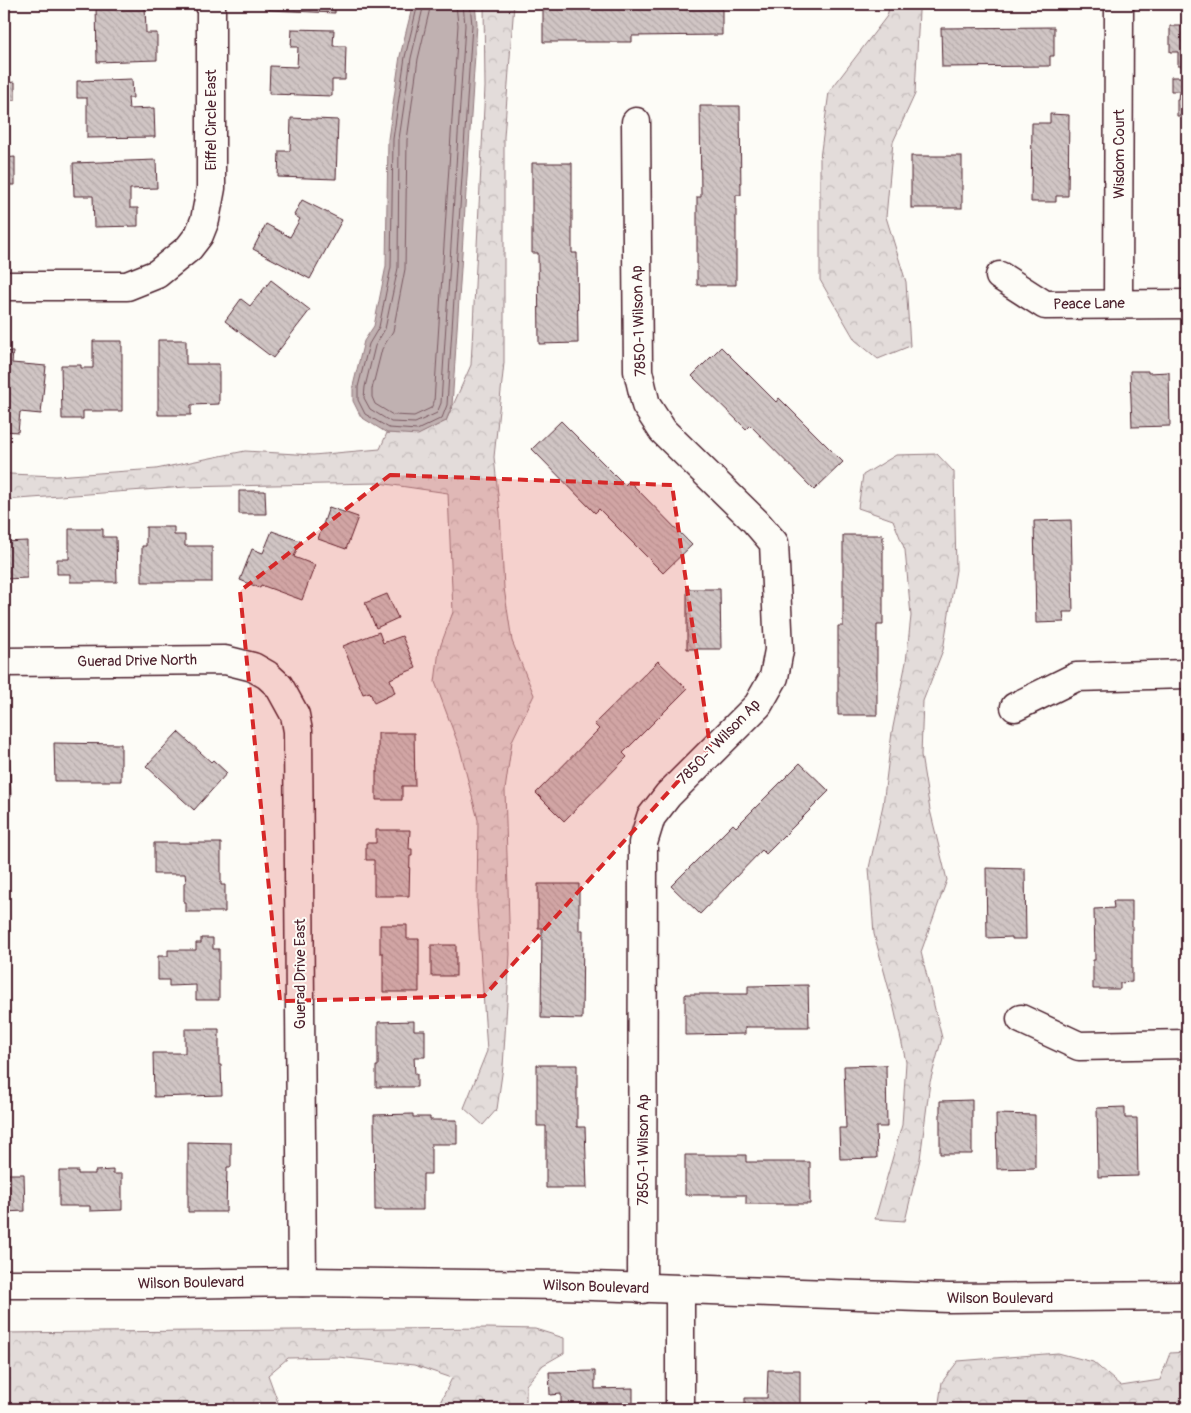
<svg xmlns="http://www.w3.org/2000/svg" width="1191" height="1413" font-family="Pangolin,sans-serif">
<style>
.forest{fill:url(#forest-crowns);stroke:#967e82}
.water{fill:#c0b1b1;stroke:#91777b}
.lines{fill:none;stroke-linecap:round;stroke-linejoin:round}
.shore{stroke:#795961;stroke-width:1}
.building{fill:url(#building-back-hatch);stroke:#4a1f2b}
.minor-casing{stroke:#4a1f2b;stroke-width:31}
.major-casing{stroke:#4a1f2b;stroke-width:31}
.minor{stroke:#fdfcf7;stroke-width:28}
.major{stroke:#fdfcf7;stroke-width:28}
.marked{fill:#d62828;fill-opacity:0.2;stroke:#d62828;stroke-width:4;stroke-dasharray:10 6;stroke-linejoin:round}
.labels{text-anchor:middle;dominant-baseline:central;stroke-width:4;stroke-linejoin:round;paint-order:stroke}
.street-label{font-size:15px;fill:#4a1f2b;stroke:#fdfcf7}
</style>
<defs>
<pattern id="forest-crowns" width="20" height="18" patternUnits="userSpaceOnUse" patternTransform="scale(1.25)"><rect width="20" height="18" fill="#e3dcda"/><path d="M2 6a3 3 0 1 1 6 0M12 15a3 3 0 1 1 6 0" fill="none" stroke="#c4bcbb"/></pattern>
<pattern id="building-back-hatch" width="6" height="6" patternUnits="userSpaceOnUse" patternTransform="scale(1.25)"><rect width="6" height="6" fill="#d0c5c4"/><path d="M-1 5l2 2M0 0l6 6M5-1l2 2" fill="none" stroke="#b4a9a9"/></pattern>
</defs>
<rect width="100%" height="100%" fill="#fdfcf7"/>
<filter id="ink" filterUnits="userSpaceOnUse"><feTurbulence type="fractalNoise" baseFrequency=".02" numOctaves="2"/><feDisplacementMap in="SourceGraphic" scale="10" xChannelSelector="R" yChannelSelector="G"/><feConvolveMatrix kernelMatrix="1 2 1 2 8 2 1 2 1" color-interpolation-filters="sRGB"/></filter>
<g filter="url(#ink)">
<g class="forest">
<polygon points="484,4 514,4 504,137 504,363 494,457 500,513 504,588 512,641 534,695 512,741 505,790 510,954 503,1067 497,1109 483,1125 464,1108 487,1051 477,904 478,820 460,749 435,682 439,650 453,612 448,493 379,483 273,485 186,487 4,500 4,472 10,474 56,476 156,469 245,451 313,455 380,449 387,433 423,432 446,421 471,365 485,87"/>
<polygon points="890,4 922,4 919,11 915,94 893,142 886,217 906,282 910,346 878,359 855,340 820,280 820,158 829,92 887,16"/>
<polygon points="937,454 954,472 956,570 943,650 923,701 921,755 930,810 947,880 921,952 942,1038 930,1082 920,1159 905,1221 875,1219 902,1125 906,1062 894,1008 874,934 869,868 883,805 892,732 906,662 911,616 905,550 893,520 858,508 863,475 896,455"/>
<polygon points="487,1328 535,1329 564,1338 564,1353 543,1365 526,1385 526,1409 437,1409 452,1378 414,1365 338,1357 288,1358 268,1375 279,1405 279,1409 4,1409 4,1333"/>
<polygon points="1187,1352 1187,1409 938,1409 942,1382 958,1361 1058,1353 1093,1362 1121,1386 1160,1380 1170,1353"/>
</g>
<polygon class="water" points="413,4 475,4 477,24 452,406 446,421 418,435 387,433 361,417 353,401 353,386 364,341 374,326 386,266 388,139 400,56"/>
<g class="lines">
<g class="shore">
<polyline points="418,4 405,57 393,139 391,267 379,327 369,344 358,387 358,400 365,414 389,428 417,430 442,418 447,405 472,25 470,4"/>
<polyline points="424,4 411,58 399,139 398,268 385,329 375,346 365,387 364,398 370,409 391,422 415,423 437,413 441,403 465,25 463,4"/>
<polyline points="431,4 418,59 407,140 405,269 393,331 382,349 372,389 372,397 375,404 393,415 414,416 431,408 434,402 458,25 456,4"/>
</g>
</g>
<g class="building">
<polygon points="96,4 145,4 146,33 157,33 157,60 97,62"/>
<polygon points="270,4 335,4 335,13 269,10"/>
<polygon points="543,4 722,4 722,35 632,36 632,42 543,42"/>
<polygon points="1170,26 1187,26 1187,66 1178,66 1178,52 1170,52"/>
<polygon points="1054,27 1054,56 1050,56 1050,66 942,67 941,28"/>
<polygon points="292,29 334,30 333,46 346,46 345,80 332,80 332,96 269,94 270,66 297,67 298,47 291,47"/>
<polygon points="1171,77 1187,77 1187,116 1177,116 1177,99 1178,99 1179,91 1171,91"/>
<polygon points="132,79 133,98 128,98 129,109 154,108 155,137 87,138 87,98 77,98 77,81"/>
<polygon points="15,82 15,100 7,100 8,141 4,141 4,83"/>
<polygon points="700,106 740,106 741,195 736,195 736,285 697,285 697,197 701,197"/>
<polygon points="1050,114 1069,115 1068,196 1056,196 1056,202 1031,202 1032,123 1050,123"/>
<polygon points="291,118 338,120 336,179 278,177 279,151 290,151"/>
<rect x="911" y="156" width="51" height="52"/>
<polygon points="15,157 15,185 5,185 6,232 4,232 4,158"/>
<polygon points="156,160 157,188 130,189 130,208 138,208 138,226 94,227 93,196 74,196 73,163"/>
<polygon points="532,163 572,163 572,253 577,253 578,343 539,344 538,253 532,253"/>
<polygon points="302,200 342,220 310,279 253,249 266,224 290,237 300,219 294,215"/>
<polygon points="271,280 310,310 273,358 225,321 241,299 250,306"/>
<polygon points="158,340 186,340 186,364 219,364 219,404 191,405 191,415 158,415"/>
<polygon points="93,341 122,341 122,411 83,411 83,419 62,419 61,365 81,365 81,368 93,368"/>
<polygon points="721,347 776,402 779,398 843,462 814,490 750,425 746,429 692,376"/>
<polygon points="4,351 13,352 12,363 46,366 41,414 20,412 18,432 4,431"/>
<polygon points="1130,371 1148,371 1148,373 1169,372 1170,426 1132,427"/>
<polygon points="561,421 625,485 629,481 692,545 663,573 599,509 595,513 532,449"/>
<polygon points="239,491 265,491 266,514 239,514"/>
<polygon points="329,507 358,517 346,549 318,539"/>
<polygon points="1071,520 1073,612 1063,612 1064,622 1036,623 1034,521"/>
<polygon points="146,527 174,527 174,535 185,535 185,546 212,546 212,582 142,582 142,546 146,546"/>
<polygon points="69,529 103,529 103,537 116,537 117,582 70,582 70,574 57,574 57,559 69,559"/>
<polygon points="272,531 300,541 294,557 315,565 302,600 261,585 260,588 240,580 252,549 263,553"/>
<polygon points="843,535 883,535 883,625 877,625 877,715 838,715 838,626 843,626"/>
<polygon points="27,541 27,578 4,579 4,542"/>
<polygon points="687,589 720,589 721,649 687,649"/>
<polygon points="387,594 398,618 376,628 365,603"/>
<polygon points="379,632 383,643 402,636 416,668 390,679 395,693 374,703 370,692 363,694 343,646"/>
<polygon points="658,661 687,689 623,753 627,757 564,821 536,793 599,729 594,724"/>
<polygon points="178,732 211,762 213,760 227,773 194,810 146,766"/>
<polygon points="378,733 414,733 415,786 402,786 402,800 376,800 376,772 378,772"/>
<polygon points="54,743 121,744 121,781 55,781"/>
<polygon points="4,745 9,745 11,797 4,797"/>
<polygon points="800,763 829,791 766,854 762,850 700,914 671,886 733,824 736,827"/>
<polygon points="376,830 410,830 409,849 412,849 412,856 410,856 409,896 374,896 374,860 366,860 366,843 376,843"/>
<polygon points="154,843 221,843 221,885 225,885 225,912 186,912 186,902 184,902 184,883 186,883 185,874 154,874"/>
<polygon points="986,868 1025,869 1026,939 1012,939 1012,937 987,938"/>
<polygon points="538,884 579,884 579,930 583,930 582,1019 541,1018 542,928 538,928"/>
<polygon points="1113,901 1132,901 1132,982 1120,983 1120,989 1093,989 1093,960 1095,960 1094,909 1114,908"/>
<polygon points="380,925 407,925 407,939 419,939 419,992 383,992 383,953 380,953"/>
<polygon points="201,938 213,938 213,949 219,949 219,1000 196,1000 196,985 169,986 169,980 158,980 158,956 168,956 168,950 196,950 196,943 201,943"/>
<rect x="431" y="945" width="25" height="31"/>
<polygon points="808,985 809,1027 745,1027 745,1034 685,1035 685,994 748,994 748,986"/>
<polygon points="414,1021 414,1030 425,1030 425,1057 414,1057 415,1074 417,1074 417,1087 376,1087 376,1066 378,1066 378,1022"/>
<polygon points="185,1029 219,1029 219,1065 221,1065 222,1095 154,1097 153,1053 185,1053"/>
<polygon points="537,1065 577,1065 577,1127 585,1127 587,1188 546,1188 546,1126 537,1126"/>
<polygon points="886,1065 887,1127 876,1127 877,1158 840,1159 839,1128 846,1128 844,1066"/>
<polygon points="972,1100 972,1154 940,1154 940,1101"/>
<polygon points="1125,1107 1125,1118 1137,1118 1138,1176 1098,1177 1097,1108"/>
<polygon points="413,1114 413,1117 430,1117 430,1120 457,1120 457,1144 431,1144 431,1174 423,1174 423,1210 375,1210 374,1115"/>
<polygon points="996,1114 1035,1115 1035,1168 997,1169"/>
<polygon points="188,1142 231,1143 231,1167 227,1167 226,1212 188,1212"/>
<polygon points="685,1155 746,1155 746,1162 810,1162 810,1204 746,1204 746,1195 685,1195"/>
<polygon points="113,1170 113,1174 122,1174 122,1210 90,1211 90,1206 59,1206 59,1171 78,1171 78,1174 95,1174 95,1171"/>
<polygon points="4,1174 24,1174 25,1211 4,1212"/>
<polygon points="768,1370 800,1370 800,1409 745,1409 745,1398 767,1398"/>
<polygon points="595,1371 595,1389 633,1388 633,1409 561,1409 561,1394 550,1395 549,1372"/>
</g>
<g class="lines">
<defs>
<g id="minor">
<polyline points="636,122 638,371 646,405 663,431 755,521 774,543 779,650 774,677 758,705 668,795 651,817 643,843 642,1289"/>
<polyline points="1000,276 1045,305 1187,304"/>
<polyline points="4,286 127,286 157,274 189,248 199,235 205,220 211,188 211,4"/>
<polyline points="1118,304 1119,4"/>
<polyline points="4,662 225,660 253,667 267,675 279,686 295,715 298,731 302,1282"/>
<polyline points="1015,707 1076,677 1187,674"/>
<polyline points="1021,1019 1079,1046 1187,1044"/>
<polyline points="680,1290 680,1409"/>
</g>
<polyline id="major" points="4,1284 173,1284 302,1282 562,1285 949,1298 1187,1296"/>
</defs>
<use href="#minor" class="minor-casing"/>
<use href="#major" class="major-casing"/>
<use href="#minor" class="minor"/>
<use href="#major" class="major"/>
</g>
</g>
<path class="marked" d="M 390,475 L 672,485 L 710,746 L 484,996 L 280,1001 L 240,591 Z"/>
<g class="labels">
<g class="street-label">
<text transform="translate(211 120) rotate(-90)">Eiffel Circle East</text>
<text transform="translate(1119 154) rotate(-90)">Wisdom Court</text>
<text transform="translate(1089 304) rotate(-1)">Peace Lane</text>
<text transform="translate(639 321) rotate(-92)">7850-1 Wilson Ap</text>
<text transform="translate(137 661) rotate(-1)">Guerad Drive North</text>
<text transform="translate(719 742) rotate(-46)">7850-1 Wilson Ap</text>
<text transform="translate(300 974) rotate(-90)">Guerad Drive East</text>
<text transform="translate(643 1150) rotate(-90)">7850-1 Wilson Ap</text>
<text transform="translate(191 1283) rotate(-1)">Wilson Boulevard</text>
<text transform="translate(596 1287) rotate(2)">Wilson Boulevard</text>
<text x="1000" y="1298">Wilson Boulevard</text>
</g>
</g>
<rect width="1191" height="1413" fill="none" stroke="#fdfcf7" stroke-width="20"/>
<rect x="10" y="10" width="1171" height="1393" fill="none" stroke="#4a1f2b" stroke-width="2" filter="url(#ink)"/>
</svg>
